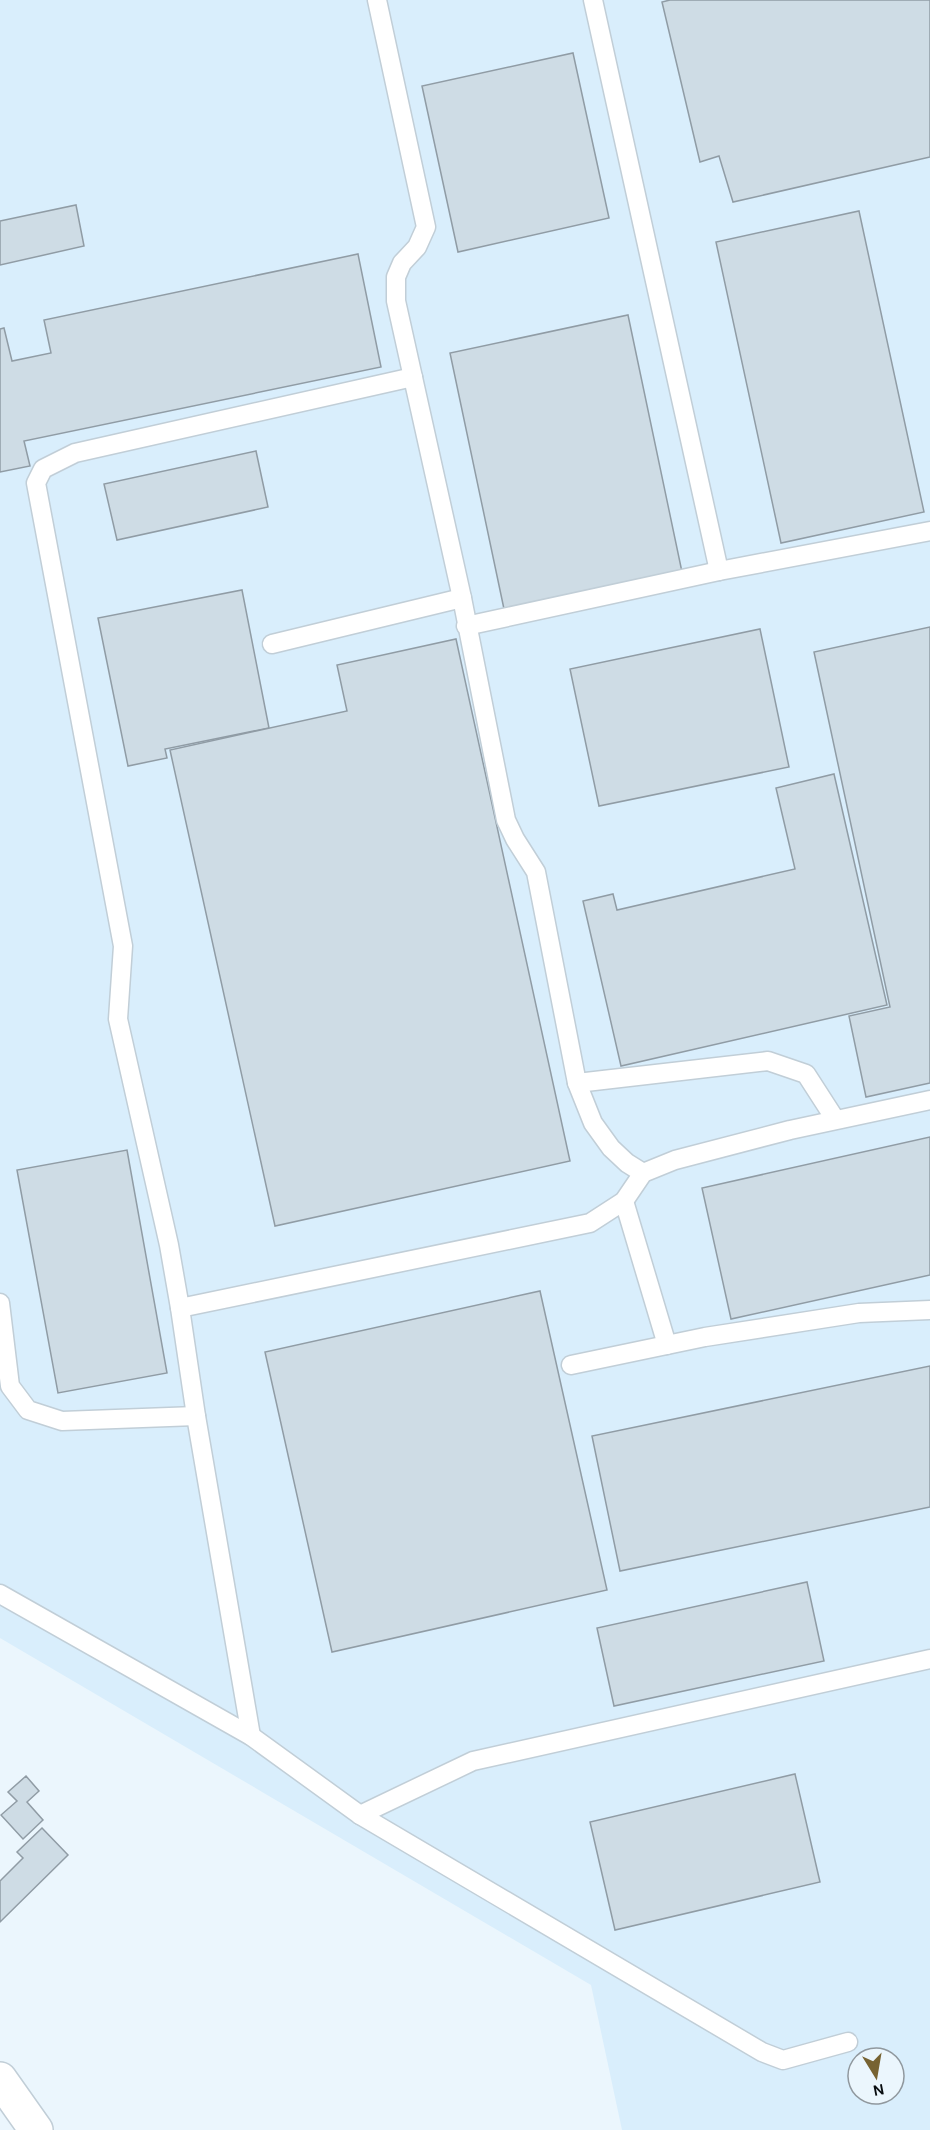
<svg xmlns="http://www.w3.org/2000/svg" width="930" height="2130" font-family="Karla,sans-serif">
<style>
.built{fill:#d9eefc;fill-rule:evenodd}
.building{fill:#cedce5;stroke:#909ca5;stroke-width:1.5}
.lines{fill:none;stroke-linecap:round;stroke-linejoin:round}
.service-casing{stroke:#c1ced7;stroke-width:21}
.tertiary-casing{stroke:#c1ced7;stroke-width:36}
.service{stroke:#fff;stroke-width:18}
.tertiary{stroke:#fff;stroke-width:33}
</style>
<rect width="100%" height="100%" fill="#ebf6fd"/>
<path class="built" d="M 0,0 L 930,0 L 930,2130 L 622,2130 L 591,1985 L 0,1638 ZM 858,2058 L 894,2058 L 894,2094 L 858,2094 Z"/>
<g class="building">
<polygon points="670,0 930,0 930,157 733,202 719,156 700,162 662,2"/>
<polygon points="573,53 609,218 458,252 422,86"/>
<polygon points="76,205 84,246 0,265 0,221"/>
<polygon points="859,211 924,512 781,543 716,242"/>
<polygon points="358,254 381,367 24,441 30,466 0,472 0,329 4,328 12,361 51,353 44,320"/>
<polygon points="628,315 682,572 504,609 450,353"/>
<polygon points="256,451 268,507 117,540 104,484"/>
<polygon points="242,590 269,728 165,749 167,758 128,766 98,618"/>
<polygon points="930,627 930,1083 866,1097 849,1016 890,1007 814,652"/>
<polygon points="760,629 789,767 599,806 570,669"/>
<polygon points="456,639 570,1161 275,1226 170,750 347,711 337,665"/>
<polygon points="834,774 887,1005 621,1066 583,901 613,894 617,910 795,869 776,788"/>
<polygon points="930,1137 930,1275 731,1319 702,1188"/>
<polygon points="127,1150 167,1373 58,1393 17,1170"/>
<polygon points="540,1291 607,1590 332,1652 265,1352"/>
<polygon points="930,1366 930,1507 620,1571 592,1436"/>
<polygon points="807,1582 824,1661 614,1706 597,1628"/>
<polygon points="795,1774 820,1882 615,1930 590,1822"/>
<polygon points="26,1776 39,1791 27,1802 43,1820 23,1839 1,1815 17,1801 8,1792"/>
<polygon points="42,1828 68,1855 0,1922 0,1881 23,1858 17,1852"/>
</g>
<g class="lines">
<defs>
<g id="service">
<polyline points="377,0 426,227 417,247 402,263 396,277 396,301 462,598 506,820 515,839 536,872 577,1083 593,1123 611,1148 627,1163 643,1173"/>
<polyline points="593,0 719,571"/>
<polyline points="413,377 75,453 43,469 36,483 123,946 118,1019 169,1245 180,1308 590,1223 624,1201 643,1173 675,1160 790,1130 930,1100"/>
<polyline points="466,626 719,571 930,531"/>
<polyline points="272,644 462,598"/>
<polyline points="577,1083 768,1061 806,1074 835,1119"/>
<polyline points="624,1201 667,1345"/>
<polyline points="0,1303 10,1386 28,1410 62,1421 196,1416"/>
<polyline points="180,1308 196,1416 251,1736"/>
<polyline points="571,1365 705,1337 859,1313 930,1310"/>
<polyline points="0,1594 251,1736 360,1815 762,2052 783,2060 848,2042"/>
<polyline points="360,1815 473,1761 930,1659"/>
</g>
<polyline id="tertiary" points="0,2079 36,2130"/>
</defs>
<use href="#service" class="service-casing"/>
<use href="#tertiary" class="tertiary-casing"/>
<use href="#service" class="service"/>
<use href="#tertiary" class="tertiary"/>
</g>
<g transform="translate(876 2076) rotate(169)"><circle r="28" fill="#ebf6fd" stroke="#90989e" stroke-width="1.5"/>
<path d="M0-4.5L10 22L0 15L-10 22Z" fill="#776332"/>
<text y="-9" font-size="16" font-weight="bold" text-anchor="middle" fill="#080c0f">N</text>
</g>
</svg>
